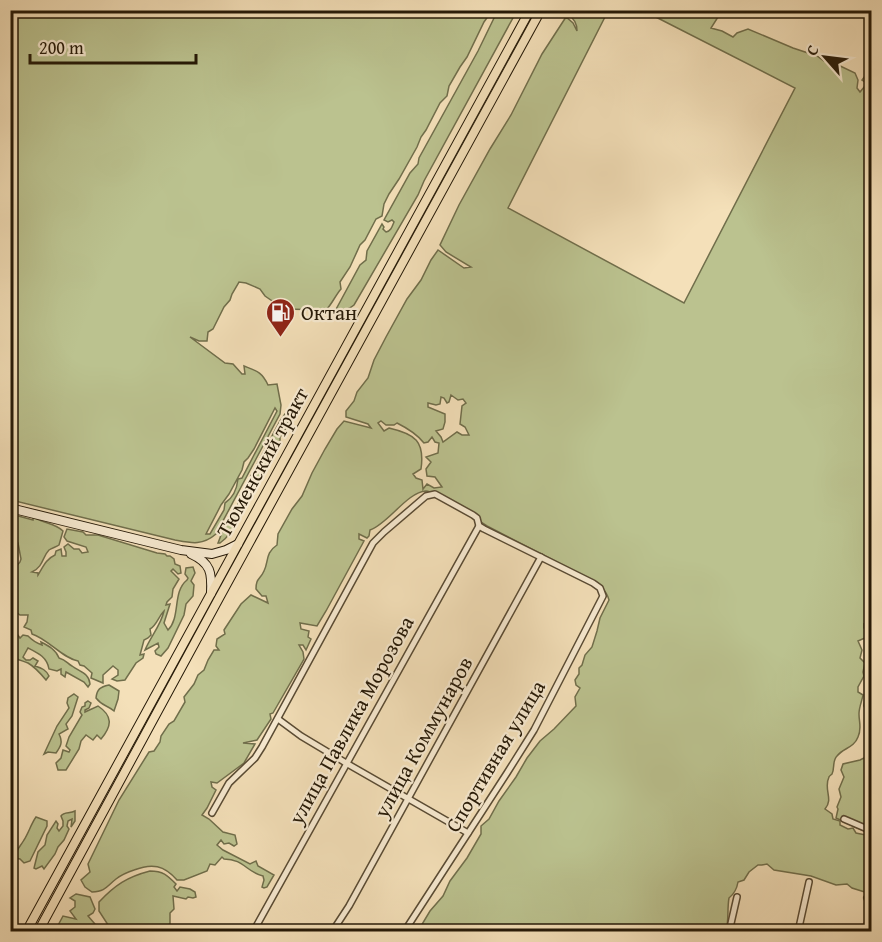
<svg xmlns="http://www.w3.org/2000/svg" width="882" height="942" font-family="'Gentium Book Plus',serif">
<style>
.green{fill:#bbc28f;stroke:#706e4b;stroke-width:1.5;fill-rule:evenodd}
.lines{fill:none;stroke-linecap:round;stroke-linejoin:round}
.street-casing{stroke:#594b34;stroke-width:8}
.secondary-casing{stroke:#251907;stroke-width:10}
.primary-casing{stroke:#251907;stroke-width:10}
.street{stroke:#f8ebd2;stroke-width:5}
.secondary{stroke:#f8ebd2;stroke-width:8}
.primary{stroke:#f4e0b9;stroke-width:8}
.labels{text-anchor:middle;dominant-baseline:central;stroke-width:4.5;stroke-linejoin:round;paint-order:stroke}
.poi-label{font-size:21px;fill:#251907;stroke:#f8ebd2;text-anchor:start}
.street-label{font-size:21px;fill:#251907;stroke:#f8ebd2}
</style>
<rect width="100%" height="100%" fill="#f4e0b9"/>
<filter id="stains"><feTurbulence type="fractalNoise" baseFrequency=".00333" numOctaves="4"/><feColorMatrix values="0 0 0 0 .2 0 0 0 0 .09 0 0 0 0 .02 0 0 0 .5 -.17"/></filter>
<radialGradient id="worn" r=".72"><stop offset=".6" stop-color="#630" stop-opacity="0"/><stop offset="1" stop-color="#630" stop-opacity=".3"/></radialGradient>
<g class="green">
<path d="M 11,10 L 490,11 L 489,15 L 484,22 L 467,57 L 460,67 L 449,86 L 447,96 L 440,103 L 426,130 L 421,137 L 417,147 L 399,179 L 389,194 L 384,204 L 382,216 L 376,219 L 365,240 L 360,245 L 350,267 L 340,282 L 341,289 C 335,296 332,304 326,310 L 284,309 L 265,296 L 260,289 L 246,283 L 239,282 L 232,294 L 230,300 L 224,307 L 213,329 L 208,332 L 207,341 L 199,341 L 190,337 L 225,363 L 233,364 L 242,374 L 245,374 L 244,366 C 257,371 262,372 268,385 L 277,384 L 281,405 L 280,414 L 216,534 C 202,546 191,543 175,540 L 11,500 ZM 275,408 L 277,411 L 242,478 L 238,479 C 237,488 233,498 225,503 L 224,510 L 210,534 L 206,534 L 221,505 L 229,494 L 242,470 L 244,462 L 248,458 L 254,449 Z"/>
<path d="M 493,11 L 494,10 L 517,11 L 515,14 L 510,11 L 507,12 L 514,16 L 424,181 L 418,195 L 354,305 C 349,310 343,309 337,314 L 334,313 L 360,265 L 366,260 L 367,251 L 382,224 L 384,227 L 383,229 L 386,232 C 391,231 392,227 394,222 L 392,220 L 388,222 L 384,220 L 410,173 L 418,164 L 419,158 L 478,51 L 495,16 Z"/>
<path d="M 570,11 L 608,11 L 508,208 L 684,303 L 795,88 L 644,11 L 718,11 L 718,17 L 711,28 L 722,31 L 733,37 L 737,33 L 748,29 L 793,48 L 817,56 L 824,61 L 834,63 L 855,73 L 858,80 L 857,88 L 860,92 L 865,86 L 871,86 L 862,80 L 865,76 L 871,80 L 871,624 L 870,625 L 864,624 L 864,628 L 868,632 L 865,638 L 858,641 L 862,650 L 860,658 L 865,663 L 863,672 L 864,676 L 858,687 L 858,692 L 863,695 C 862,701 859,707 859,714 C 859,722 862,729 858,737 C 854,748 843,748 837,756 C 832,761 835,768 832,774 C 831,775 829,776 829,777 C 823,789 834,799 825,809 L 832,814 L 833,819 L 840,821 L 840,825 L 848,829 L 853,828 L 856,833 L 871,836 L 871,894 L 852,888 L 847,884 L 836,885 L 811,876 L 774,870 L 767,864 L 762,865 L 758,865 L 749,872 L 744,880 L 738,882 C 737,888 734,894 729,898 C 727,909 729,921 726,931 L 418,931 L 430,911 L 443,896 L 450,881 L 467,858 L 481,834 L 481,826 L 489,819 L 499,801 L 516,777 L 527,758 L 540,741 L 554,729 L 576,706 L 575,697 L 580,688 L 576,685 L 575,680 L 579,674 L 579,668 L 582,665 L 585,655 L 592,647 L 597,631 L 600,618 L 609,600 C 606,589 599,585 590,579 L 487,526 L 436,493 C 432,493 429,491 426,491 C 407,492 388,524 370,530 L 369,536 L 367,538 L 359,534 L 359,539 L 364,541 L 326,611 L 317,626 L 300,623 L 301,629 L 309,631 L 308,637 L 311,639 L 306,650 L 303,645 L 299,645 L 303,652 L 304,659 L 273,713 L 270,714 L 271,719 L 257,740 L 243,743 L 255,744 L 244,763 L 217,783 L 211,782 L 212,787 L 216,790 L 207,808 L 202,815 L 209,819 L 223,832 L 235,835 L 237,844 L 234,846 L 229,843 L 224,844 L 221,840 L 217,845 L 223,850 L 250,864 L 256,861 L 258,866 L 274,875 L 267,887 L 264,888 L 262,887 L 264,880 L 263,876 C 246,872 244,859 224,859 L 222,857 L 215,865 L 210,864 L 207,871 L 184,880 L 177,880 C 164,865 152,863 134,870 C 128,872 121,875 116,879 C 106,887 106,891 92,892 L 85,887 L 81,880 L 90,872 L 88,864 L 119,800 L 149,752 L 154,751 L 160,742 L 161,736 L 169,724 L 174,721 L 185,702 L 184,697 L 194,684 L 198,675 L 204,670 L 208,660 L 214,650 L 219,650 L 216,646 L 217,639 L 225,634 L 224,630 L 241,604 L 251,595 L 268,603 L 266,596 L 262,596 L 256,589 C 256,578 260,580 264,571 C 269,561 265,553 277,545 L 278,534 L 292,509 L 302,496 L 312,473 L 325,449 L 337,429 L 344,421 L 371,428 L 368,424 L 346,417 L 346,411 L 354,401 L 357,392 L 368,378 L 374,360 L 386,337 L 407,299 L 421,280 L 431,260 L 438,250 L 464,268 L 471,267 L 446,252 L 440,245 L 459,205 L 490,149 L 511,115 L 542,54 L 566,17 L 573,23 L 577,31 C 577,23 574,19 568,14 ZM 451,395 L 458,400 L 463,399 L 466,403 L 462,406 L 460,424 L 465,427 L 469,435 L 462,435 L 457,432 L 443,442 L 441,437 L 436,431 L 443,429 L 445,422 L 445,414 L 428,407 L 428,403 L 436,405 L 440,404 L 441,397 L 444,398 L 447,403 L 449,402 ZM 381,421 L 386,425 L 394,425 L 397,423 C 407,428 417,434 424,443 L 428,442 L 432,437 L 435,442 L 439,443 L 438,453 L 426,457 L 431,462 L 426,469 L 427,476 L 435,477 L 442,487 L 434,488 L 427,484 L 423,489 L 422,480 L 416,478 L 413,474 L 421,469 C 425,441 415,434 389,428 L 384,431 L 378,423 Z"/>
<path d="M 285,414 L 289,416 L 287,427 L 280,437 L 280,443 L 273,453 L 262,476 L 258,479 C 255,489 251,494 243,500 L 244,506 L 238,509 L 241,514 C 235,525 230,536 220,543 L 218,543 C 223,531 227,513 238,506 L 238,500 L 280,421 Z"/>
<path d="M 11,514 L 33,520 L 33,517 C 42,523 55,523 63,531 L 59,545 C 56,547 52,548 49,550 C 42,557 44,566 32,572 L 38,573 L 38,575 C 43,567 46,559 55,555 L 56,551 L 61,549 L 62,556 L 66,556 L 66,552 L 64,547 L 68,544 L 74,549 L 79,549 L 82,553 L 88,552 L 86,547 L 67,541 L 64,537 L 67,529 L 83,532 L 86,535 L 98,535 L 157,553 L 165,554 L 167,556 L 170,556 L 174,559 L 175,564 L 180,566 L 181,573 L 178,574 L 173,569 L 171,571 L 179,579 L 173,589 L 172,597 L 167,602 L 166,605 L 170,604 L 164,623 L 168,630 C 181,617 172,592 187,580 L 188,578 L 185,574 L 186,568 L 193,567 L 195,573 L 191,581 L 194,585 L 193,596 L 186,604 L 184,615 L 168,648 L 161,656 L 156,654 L 155,651 L 159,647 L 158,643 L 145,650 C 151,636 161,625 164,611 C 158,617 157,625 150,629 L 151,635 L 148,638 L 144,640 L 140,655 L 144,654 L 143,658 L 136,663 L 125,680 L 117,681 L 112,679 L 118,675 L 118,670 L 113,666 L 103,675 L 103,683 L 91,678 L 92,673 L 84,666 L 80,665 L 78,661 C 62,658 48,639 32,634 L 31,630 L 24,627 L 27,622 L 28,615 L 20,615 L 16,612 L 12,617 L 11,616 L 11,573 L 20,562 L 21,559 L 18,543 L 11,533 Z"/>
<path d="M 10,632 L 17,634 L 20,638 L 23,635 L 28,636 C 32,640 36,643 42,645 L 41,642 C 49,646 56,650 59,658 C 66,660 67,663 72,666 C 80,672 89,673 90,684 L 88,687 L 84,682 L 66,672 L 65,677 L 61,674 L 61,669 L 57,671 L 49,669 C 47,657 38,653 28,648 L 23,657 L 26,660 L 30,660 L 33,658 L 38,661 L 35,666 C 42,668 46,670 49,676 L 46,680 C 41,674 35,667 28,663 C 19,659 6,659 13,645 L 11,643 Z"/>
<polygon points="871,649 871,834 836,818 838,809 837,807 841,797 839,789 844,777 841,770 843,764 860,760 866,757 869,739 868,716 864,706"/>
<path d="M 109,685 L 119,691 L 118,699 L 114,711 C 107,705 102,706 96,698 C 97,689 100,687 109,685 Z"/>
<path d="M 74,694 L 78,697 L 72,716 L 66,724 L 68,729 L 59,734 C 63,742 61,746 56,753 L 48,752 L 44,754 L 57,726 L 69,708 L 67,703 L 68,698 Z"/>
<path d="M 88,701 L 91,703 L 89,708 L 85,710 L 85,712 L 98,706 C 113,716 112,726 101,739 L 97,735 L 93,740 L 86,735 L 81,741 L 79,749 L 66,770 L 58,770 L 56,763 L 61,758 L 63,750 L 69,752 L 70,750 L 66,746 L 69,737 L 82,715 L 80,712 L 82,707 L 85,706 L 85,703 Z"/>
<path d="M 75,811 L 75,821 L 71,827 L 72,819 L 68,821 L 67,826 L 69,829 L 64,840 L 58,847 L 55,854 L 44,869 L 42,866 L 36,869 L 34,868 L 38,852 L 45,845 L 47,835 L 56,821 L 58,824 L 57,828 L 59,831 L 63,826 L 63,821 L 61,816 C 64,811 70,814 75,811 Z"/>
<path d="M 36,817 L 47,821 L 47,826 L 30,861 L 24,863 L 20,859 L 15,858 C 16,849 20,847 24,840 C 29,832 31,824 36,817 Z"/>
<path d="M 150,871 C 163,871 167,875 176,884 L 174,887 L 177,891 L 180,887 L 190,889 L 195,892 L 196,897 L 193,898 L 188,897 L 186,899 L 173,896 L 174,909 L 170,913 L 170,924 L 166,926 L 163,931 L 115,931 L 110,928 L 99,911 L 99,902 C 115,885 127,877 150,871 Z"/>
<polygon points="76,894 90,897 95,909 93,913 88,916 101,931 55,931 63,916 76,919 70,911 75,907 75,901 70,898"/>
</g>
<g class="lines">
<defs>
<g id="street">
<polyline points="278,719 301,736 346,763 468,833"/>
<polyline points="212,813 229,783 255,758 262,747 373,543 384,532 426,496 435,494 473,515 477,518 479,526 484,529 593,583 600,588 603,596 534,730 507,773 404,932"/>
<polyline points="844,819 872,831"/>
<polyline points="253,932 479,526"/>
<polyline points="332,932 349,906 541,557"/>
<polyline points="729,932 737,897"/>
<polyline points="798,932 809,882"/>
<polyline points="866,932 871,906 867,898"/>
</g>
<g id="secondary">
<polyline points="10,508 181,550 212,554 226,550 238,544"/>
<path d="M 191,554 C 211,563 212,573 211,593"/>
</g>
<g id="primary">
<polyline points="26,932 530,10"/>
<polyline points="38,932 218,600 541,10"/>
</g>
</defs>
<use href="#street" class="street-casing"/>
<use href="#secondary" class="secondary-casing"/>
<use href="#primary" class="primary-casing"/>
<use href="#street" class="street"/>
<use href="#secondary" class="secondary"/>
<use href="#primary" class="primary"/>
</g>
<defs>
<symbol id="fuel-pin" viewBox="-11 -11 22 30"><path d="M0 17L-7.5 6A9.5 9.5 0 1 1 7.5 6Z" fill="#8f2418" stroke="#f8ebd2"/><path d="M-5.5-6h7V0h2V4h1.3V-2.5L3-4.5l.8-.8L6-3V5H2.5V1h-1V6h-7ZM-4.2-4.7v3.2H.2V-4.7Z" fill="#fff"/></symbol>
</defs>
<g fill-rule="evenodd">
<use href="#fuel-pin" x="264" y="296" width="33" height="45"/>
</g>
<g class="labels">
<g class="poi-label">
<text x="301" y="312">Октан</text>
</g>
<g class="street-label">
<text transform="translate(262 462) rotate(-61)">Тюменский тракт</text>
<text transform="translate(351 720) rotate(-61)">улица Павлика Морозова</text>
<text transform="translate(423 737) rotate(-61)">улица Коммунаров</text>
<text transform="translate(495 756) rotate(-59)">Спортивная улица</text>
</g>
</g>
<rect width="882" height="942" fill="none" stroke="#f4e0b9" stroke-width="36"/>
<rect x="12" y="12" width="858" height="918" fill="none" stroke="#251907" stroke-width="3"/>
<rect x="18" y="18" width="846" height="906" fill="none" stroke="#251907" stroke-width="1.5"/>
<g transform="translate(825 57) rotate(298)" stroke="#f8ebd2" stroke-width="4.5" paint-order="stroke">
<path d="M0-4.5L10 22L0 15L-10 22Z" fill="#251907"/>
<text y="-9" font-size="16" font-weight="bold" text-anchor="middle" fill="#251907">С</text>
</g>
<path d="M30 54v9h166v-9" fill="none" stroke="#251907" stroke-width="3"/>
<text x="39" y="54" font-size="18" fill="#251907" stroke="#f8ebd2" stroke-width="4.5" paint-order="stroke">200 m</text>
<rect width="100%" height="100%" filter="url(#stains)"/>
<rect width="100%" height="100%" fill="url(#worn)"/>
</svg>
